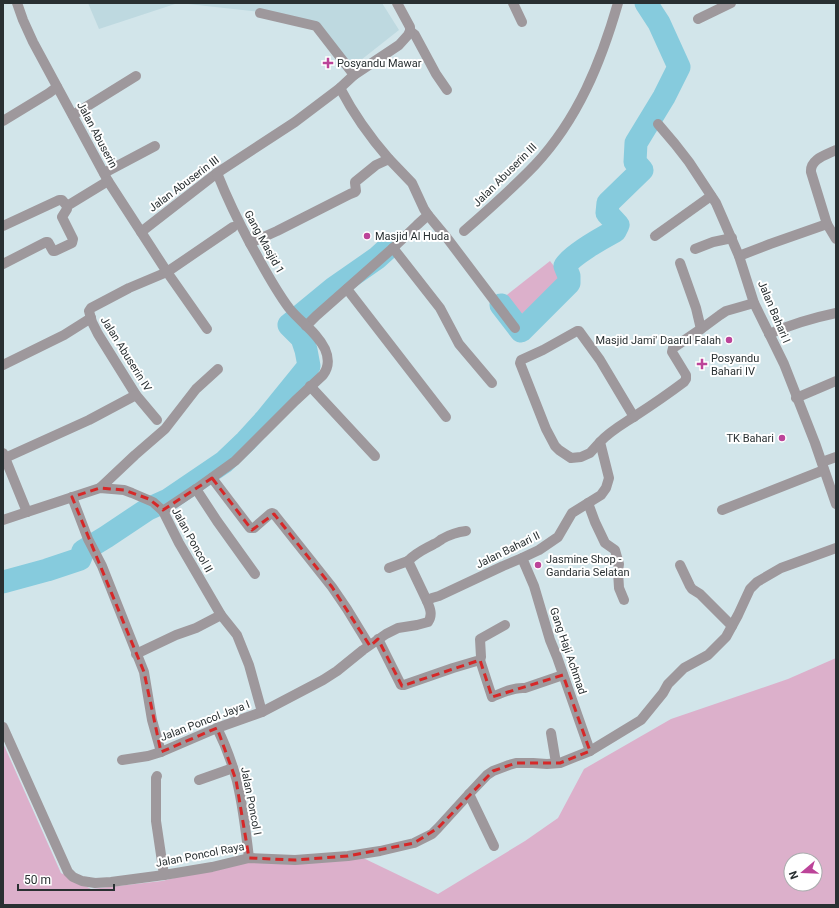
<svg xmlns="http://www.w3.org/2000/svg" width="839" height="908" font-family="Roboto,sans-serif">
<style>
.built{fill:#bed9e0}
.grass{fill:#dcb0cb;fill-rule:evenodd}
.lines{fill:none;stroke-linecap:round;stroke-linejoin:round}
.river{stroke:#86cbdd;stroke-width:23}
.minor{stroke:#9e989c;stroke-width:10}
.marked{fill:none;stroke:#d62828;stroke-width:3;stroke-dasharray:8 5;stroke-linejoin:round}
.poi-dot{fill:#bc4499;stroke:#fff;stroke-width:1.5}
.labels{text-anchor:middle;dominant-baseline:central;stroke-width:4;stroke-linejoin:round;paint-order:stroke}
.poi-label{font-size:11px;fill:#293032;stroke:#fff;text-anchor:start}
.street-label{font-size:11px;fill:#293032;stroke:#fff}
</style>
<rect width="100%" height="100%" fill="#d2e5ea"/>
<g class="built">
<polygon points="88,3 178,3 99,29"/>
<polygon points="179,3 382,3 399,30 347,71 315,27 269,13"/>
</g>
<g class="grass">
<polygon points="550,261 565,280 518,317 503,298"/>
<path d="M 836,658 L 836,905 L 3,905 L 3,743 L 61,873 L 91,889 L 162,881 L 238,862 L 359,856 L 438,894 L 525,841 L 558,818 L 584,769 L 671,719 L 788,679 ZM 791,860 L 815,860 L 815,884 L 791,884 Z"/>
</g>
<g class="lines">
<g class="river">
<path d="M 501,305 L 521,331 L 569,283 L 569,276 L 565,266 C 572,255 602,238 615,231 L 618,225 L 607,213 L 608,203 L 642,170 L 635,162 L 636,143 L 664,97 L 679,67 L 659,23 L 646,3"/>
<polyline points="3,582 47,570 80,559 82,554 83,551 106,537 148,509 168,500 224,462 246,441 266,419 309,366 306,350 302,338 289,325 334,288 377,258 388,248"/>
</g>
<g class="minor">
<polyline points="17,3 23,20 33,42 108,181 167,272 207,329"/>
<polyline points="397,3 410,27 410,31"/>
<polyline points="513,3 522,22"/>
<polyline points="260,13 316,26 354,75"/>
<polyline points="698,19 731,3"/>
<polyline points="410,31 415,35 436,74 447,90"/>
<path d="M 340,88 C 354,115 369,136 389,159"/>
<polyline points="73,115 136,76"/>
<polyline points="3,121 49,93 57,87"/>
<polyline points="658,124 675,144 689,162 716,203 723,219 739,256 754,303 784,364 815,443 836,504"/>
<polyline points="104,173 155,146"/>
<polyline points="428,215 447,238 515,328"/>
<polyline points="827,224 836,239"/>
<polyline points="3,226 59,200 62,200 67,206"/>
<path d="M 464,231 C 488,210 513,188 535,165 C 578,119 601,62 618,3"/>
<polyline points="141,232 217,173 295,122 340,88 354,75 399,45 408,35 410,31"/>
<polyline points="655,236 711,196"/>
<polyline points="250,243 277,231 350,194 355,192 356,191 355,183 355,182 376,165 389,159 412,183 424,209 428,215 417,225 393,248 316,316 306,326"/>
<polyline points="393,248 440,308 459,344 492,383"/>
<polyline points="695,249 713,242 732,238"/>
<path d="M 739,256 L 770,244 L 827,224 L 811,172 C 810,159 826,155 836,150"/>
<polyline points="680,263 696,308 701,329"/>
<polyline points="3,264 46,242 48,242 53,251 55,251 72,243 73,239 62,217 67,209 67,206 108,181"/>
<polyline points="347,289 446,417"/>
<path d="M 769,334 C 792,324 812,318 836,313"/>
<polyline points="3,365 64,335 91,318"/>
<polyline points="310,386 375,456"/>
<polyline points="796,398 836,381"/>
<polyline points="157,420 136,395 98,334 92,322 89,311 91,308 129,288 167,272 233,227"/>
<polyline points="600,442 590,453 581,457 571,458 559,450 555,446 546,429 520,363 521,360 543,350 577,331 579,331 600,360 634,417"/>
<polyline points="3,453 27,512"/>
<polyline points="5,458 89,420 136,395"/>
<polyline points="822,462 836,457"/>
<polyline points="212,478 250,528 254,528 270,514 272,513 274,514 332,587 347,609 369,645"/>
<polyline points="100,488 135,455 165,429 196,389 218,369"/>
<polyline points="196,489 217,521 255,574"/>
<polyline points="72,497 88,539 102,566 144,672 152,720 161,752"/>
<polyline points="588,503 595,522 605,543 615,550 619,564 618,571 619,588 624,600"/>
<polyline points="722,510 824,470"/>
<path d="M 163,511 L 196,489 L 235,461 L 295,401 L 323,375 C 329,367 329,358 325,349 C 317,332 300,322 289,308 C 274,288 263,266 251,245 C 238,221 227,198 217,173"/>
<polyline points="3,520 27,512 100,488 124,490 132,493 153,502 163,511 179,543 221,615 237,635 249,665 262,712"/>
<polyline points="522,558 534,586 550,640 557,657 590,751"/>
<path d="M 408,561 C 417,552 423,550 434,544 C 437,543 439,541 442,539 C 449,535 457,532 466,531"/>
<polyline points="680,565 690,586 692,589 700,594 732,626"/>
<polyline points="389,568 408,561 427,601"/>
<polyline points="378,639 401,685 404,685 453,668 480,660 481,657 480,639 505,625"/>
<polyline points="136,654 176,635 196,628 221,615"/>
<path d="M 480,660 L 492,697 C 502,693 513,687 525,688 L 563,675"/>
<polyline points="3,727 68,872 73,877 82,881 95,883 111,882 164,875 212,867 249,858 295,860 348,856 380,851 414,843 432,834 438,828 469,794 487,775 493,771 509,765 516,763 533,763 547,764 560,763 590,751 641,720 663,693 668,684 684,668 708,655 726,637 738,615 750,589 757,582 781,568 836,548"/>
<path d="M 217,728 C 225,744 232,763 237,781 C 243,806 246,832 249,858"/>
<polyline points="551,733 556,763"/>
<path d="M 122,760 L 148,756 L 161,752 L 217,728 L 262,712 L 323,680 L 337,671 L 363,650 L 386,634 L 398,628 L 417,625 L 428,622 C 433,615 430,608 427,601 L 432,598 L 439,596 L 503,566 L 522,558 L 539,550 L 558,537 L 572,513 L 601,495 L 606,488 L 609,478 L 600,442 C 610,431 623,424 635,416 C 652,405 668,394 684,382 L 686,379 L 686,375 L 672,352 L 673,348 L 701,329 L 720,315 L 726,311 L 754,303"/>
<polyline points="157,776 156,778 156,821 164,875"/>
<polyline points="199,780 233,768"/>
<polyline points="469,794 494,846"/>
</g>
</g>
<path class="marked" d="M 212,478 L 252,530 L 274,514 L 332,587 L 370,646 L 378,639 L 402,686 L 480,660 L 492,697 L 563,675 L 590,751 L 560,763 L 516,763 L 493,771 L 438,828 L 414,843 L 348,856 L 295,860 L 249,858 L 236,780 L 217,728 L 161,752 L 144,672 L 72,497 L 100,488 L 124,490 L 149,499 L 163,510 Z"/>
<g class="poi-dot">
<path d="M326 57h4v4h4v4h-4v4h-4v-4h-4v-4h4z"/>
<circle cx="367" cy="236" r="4"/>
<circle cx="729" cy="340" r="4"/>
<path d="M700 358h4v4h4v4h-4v4h-4v-4h-4v-4h4z"/>
<circle cx="782" cy="438" r="4"/>
<circle cx="538" cy="565" r="4"/>
</g>
<g class="labels">
<g class="poi-label">
<text x="337" y="63">Posyandu Mawar</text>
<text x="375" y="236">Masjid Al Huda</text>
<text x="721" y="340" text-anchor="end">Masjid Jami' Daarul Falah</text>
<text x="711" y="358">Posyandu<tspan x="711" dy="13">Bahari IV</tspan></text>
<text x="774" y="438" text-anchor="end">TK Bahari</text>
<text x="546" y="559">Jasmine Shop -<tspan x="546" dy="13">Gandaria Selatan</tspan></text>
</g>
<g class="street-label">
<text transform="translate(97 135) rotate(62)">Jalan Abuserin</text>
<text transform="translate(505 175) rotate(-45)">Jalan Abuserin III</text>
<text transform="translate(184 184) rotate(-37)">Jalan Abuserin III</text>
<text transform="translate(264 242) rotate(61)">Gang Masjid 1</text>
<text transform="translate(774 312) rotate(67)">Jalan Bahari I</text>
<text transform="translate(126 354) rotate(58)">Jalan Abuserin IV</text>
<text transform="translate(192 540) rotate(61)">Jalan Poncol II</text>
<text transform="translate(508 550) rotate(-26)">Jalan Bahari II</text>
<text transform="translate(568 651) rotate(71)">Gang Haji Achmad</text>
<text transform="translate(205 721) rotate(-21)">Jalan Poncol Jaya I</text>
<text transform="translate(251 801) rotate(79)">Jalan Poncol I</text>
<text transform="translate(200 855) rotate(-11)">Jalan Poncol Raya</text>
</g>
</g>
<rect width="839" height="908" fill="none" stroke="#293032" stroke-width="8"/>
<g transform="translate(803 872) rotate(251)"><circle r="19" fill="#ffffff" stroke="#a9acad"/>
<path d="M0-3L7 15L0 10L-7 15Z" fill="#bc4499"/>
<text y="-6" font-size="11" font-weight="bold" text-anchor="middle" fill="#293032">N</text>
</g>
<path d="M18 884v6h96v-6" fill="none" stroke="#293032" stroke-width="2"/>
<text x="24" y="884" font-size="12" fill="#293032" stroke="#ffffff" stroke-width="3" paint-order="stroke">50 m</text>
</svg>
